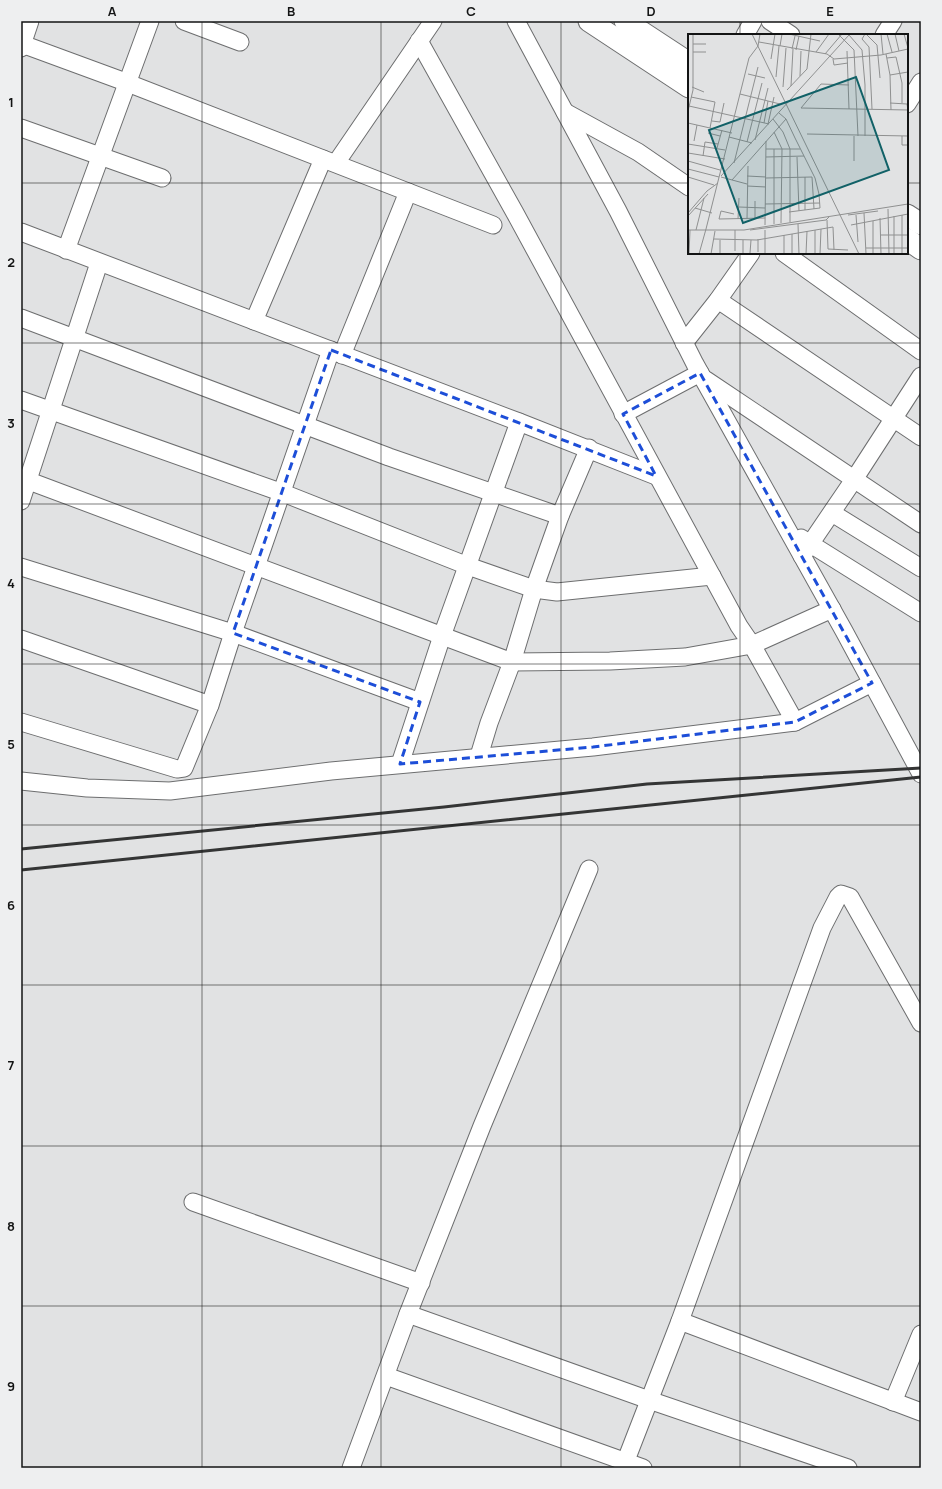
<svg xmlns="http://www.w3.org/2000/svg" width="942" height="1489" font-family="Manrope,sans-serif">
<style>
.lines{fill:none;stroke-linecap:round;stroke-linejoin:round}
.minor-casing{stroke:#6d6e6f;stroke-width:19}
.major-casing{stroke:#6d6e6f;stroke-width:23}
.minor{stroke:#fff;stroke-width:17}
.major{stroke:#fff;stroke-width:21}
.rail{stroke:#343535;stroke-width:3}
.marked{fill:none;stroke:#1d4ed8;stroke-width:3;stroke-dasharray:8 5;stroke-linejoin:round}
.grid{fill:none;stroke:#131414;stroke-width:1;stroke-opacity:0.55}
.inset-road{fill:none;stroke:#8f9090;stroke-width:1}
.view{fill:#116167;fill-opacity:0.15;stroke:#116167;stroke-width:2}
.inset-edge{fill:none;stroke:#131414;stroke-width:2}
.neatline{fill:none;stroke:#131414;stroke-width:1.5}
.grid-label{font-size:13px;text-anchor:middle;font-weight:bold;fill:#131414}
</style>
<rect width="100%" height="100%" fill="#e1e2e3"/>
<g class="lines">
<defs>
<g id="minor">
<polyline points="184,21 240,42"/>
<polyline points="516,21 618,211 695,364 844,631 921,774"/>
<polyline points="770,21 791,35"/>
<polyline points="745,35 753,21"/>
<polyline points="884,35 893,21"/>
<polyline points="419,41 515,213 739,626 752,645 795,722"/>
<polyline points="22,44 120,80 493,225"/>
<polyline points="21,48 30,21"/>
<polyline points="907,104 921,82"/>
<polyline points="565,112 638,152 689,187"/>
<polyline points="21,128 162,178"/>
<polyline points="336,163 433,21"/>
<polyline points="21,232 519,422 656,476"/>
<polyline points="66,250 150,21"/>
<polyline points="784,253 921,351"/>
<polyline points="718,300 921,437"/>
<polyline points="21,318 389,457 560,516"/>
<polyline points="254,321 323,159"/>
<polyline points="684,343 718,300 751,253"/>
<polyline points="342,355 408,192"/>
<polyline points="706,380 921,524"/>
<polyline points="21,400 283,493 468,566 534,589 557,592 712,576"/>
<polyline points="623,414 700,373"/>
<polyline points="21,478 512,662 610,661 685,657 752,645 832,609"/>
<polyline points="21,501 99,263"/>
<polyline points="832,513 921,568"/>
<polyline points="801,538 921,613"/>
<polyline points="802,556 855,478 921,376"/>
<polyline points="21,567 233,633 420,702"/>
<polyline points="21,639 210,705"/>
<polyline points="21,722 177,769 184,768 210,705 233,633 331,350"/>
<polyline points="479,756 489,723 512,662 534,589 560,516 589,448"/>
<polyline points="400,764 442,636 519,422"/>
<polyline points="21,781 87,788 170,791 331,771 593,747 795,722 872,683"/>
<polyline points="193,1202 421,1283"/>
<polyline points="408,1314 649,1400 848,1468"/>
<polyline points="680,1321 921,1412"/>
<polyline points="386,1376 643,1468"/>
<polyline points="893,1402 921,1334"/>
<polyline points="351,1468 408,1314 482,1126 589,869"/>
<polyline points="623,1468 680,1321 822,928 838,897 841,894 850,897 921,1023"/>
</g>
<g id="major">
<polyline points="589,21 689,87"/>
<polyline points="625,21 689,63"/>
<polyline points="907,215 921,224"/>
<polyline points="907,239 921,249"/>
</g>
</defs>
<use href="#minor" class="minor-casing"/>
<use href="#major" class="major-casing"/>
<use href="#minor" class="minor"/>
<use href="#major" class="major"/>
<g class="rail">
<polyline points="21,849 444,807 647,784 921,768"/>
<polyline points="21,870 921,777"/>
</g>
</g>
<path class="marked" d="M 331,350 L 656,476 L 623,414 L 700,373 L 872,683 L 795,722 L 593,747 L 400,764 L 420,702 L 233,633 Z"/>
<path class="grid" d="M 202,21 L 202,1468M 381,21 L 381,1468M 561,21 L 561,1468M 740,21 L 740,35M 21,183 L 689,183M 907,183 L 921,183M 740,253 L 740,1468M 21,343 L 921,343M 21,504 L 921,504M 21,664 L 921,664M 21,825 L 921,825M 21,985 L 921,985M 21,1146 L 921,1146M 21,1306 L 921,1306"/>
<g transform="translate(688 34)">
<rect width="220" height="220" fill="#e1e2e3"/>
<path class="inset-road" d="M 64,0 L 171,220M 101,0 L 132,7M 150,0 L 166,16 L 170,102M 177,0 L 174,5 L 181,13 L 184,75M 178,0 L 189,11 L 192,44M 193,0 L 195,20M 199,0 L 204,18M 207,0 L 211,17M 216,0 L 220,14M 71,8 L 139,20 L 146,25 L 193,21 L 220,15M 5,10 L 18,10M 92,12 L 94,0M 104,15 L 107,2M 108,16 L 111,2M 159,17 L 161,75M 5,18 L 18,18M 128,18 L 141,0M 137,20 L 154,0M 198,20 L 202,41 L 203,76M 199,24 L 208,23 L 214,49 L 214,69M 83,25 L 87,0M 145,25 L 146,31 L 160,29M 60,40 L 77,44M 202,41 L 220,38M 112,42 L 113,17M 88,43 L 91,12M 161,51 L 133,50 L 113,74 L 220,76 L 219,70 L 202,69M 103,52 L 105,15M 4,53 L 16,58M 95,53 L 98,14M 99,56 L 119,35 L 123,0M 52,60 L 92,70M 3,63 L 27,68 L 22,94M 1,72 L 81,90M 0,77 L 5,56 L 5,0M 91,79 L 98,85 L 107,104 L 127,144 L 131,160 L 132,174 L 101,178M 85,85 L 95,98 L 102,115 L 102,188M 24,87 L 32,88 L 36,69M 0,89 L 44,99M 76,89 L 80,67M 80,90 L 86,63M 86,98 L 94,115 L 93,189M 20,99 L 32,102M 119,100 L 220,102M 166,102 L 166,127M 214,102 L 214,111 L 220,111M 41,103 L 64,109M 67,106 L 80,54M 6,107 L 9,91M 59,108 L 74,49M 0,110 L 37,116M 29,114 L 34,96M 78,115 L 112,115M 0,119 L 37,125M 15,122 L 17,108 L 30,110M 78,123 L 116,122M 109,123 L 111,177M 0,127 L 32,136M 46,129 L 70,33M 0,135 L 31,143M 33,142 L 161,1 L 174,16 L 177,51 L 177,102M 59,142 L 78,143M 0,143 L 26,151M 33,143 L 59,150M 117,143 L 117,176M 78,144 L 124,143 L 126,175M 44,146 L 98,85M 59,152 L 78,153M 67,167 L 67,185M 77,170 L 132,169M 51,173 L 77,174M 7,174 L 24,179M 200,175 L 201,220M 0,179 L 19,157 L 30,149M 176,179 L 178,220M 46,180 L 33,177 L 31,185 L 77,184M 160,181 L 190,177M 168,181 L 170,208M 214,181 L 214,220M 0,182 L 20,160M 206,182 L 206,220M 192,184 L 193,220M 50,185 L 51,164M 59,185 L 60,132M 139,186 L 140,215 L 160,216M 185,187 L 185,220M 86,190 L 86,115M 110,190 L 111,220M 77,191 L 78,107M 163,191 L 220,180M 18,195 L 61,24 L 70,12 L 72,0M 0,196 L 17,196M 8,196 L 16,164M 17,196 L 56,196 L 220,170M 62,196 L 138,186 L 141,183M 104,200 L 104,220M 96,201 L 96,220M 193,201 L 220,201M 26,205 L 69,206 L 145,193 L 146,216M 70,205 L 70,218M 32,206 L 32,220M 178,214 L 220,214M 47,217 L 47,196M 62,219 L 63,206M 127,219 L 127,196M 1,220 L 2,196M 11,220 L 18,195M 23,220 L 27,197M 55,220 L 55,206M 77,220 L 77,196M 118,220 L 119,197M 132,220 L 133,195"/>
<path class="view" d="M 168,43 L 201,136 L 55,189 L 21,96 Z"/>
<rect width="220" height="220" class="inset-edge"/>
</g>
<rect width="942" height="1489" fill="none" stroke="#eeeff0" stroke-width="44"/>
<rect x="22" y="22" width="898" height="1445" class="neatline"/>
<g class="grid-label">
<text x="112" y="16">A</text>
<text x="291" y="16">B</text>
<text x="471" y="16">C</text>
<text x="651" y="16">D</text>
<text x="830" y="16">E</text>
<text x="11" y="107">1</text>
<text x="11" y="267">2</text>
<text x="11" y="428">3</text>
<text x="11" y="588">4</text>
<text x="11" y="749">5</text>
<text x="11" y="910">6</text>
<text x="11" y="1070">7</text>
<text x="11" y="1231">8</text>
<text x="11" y="1391">9</text>
</g>
</svg>
